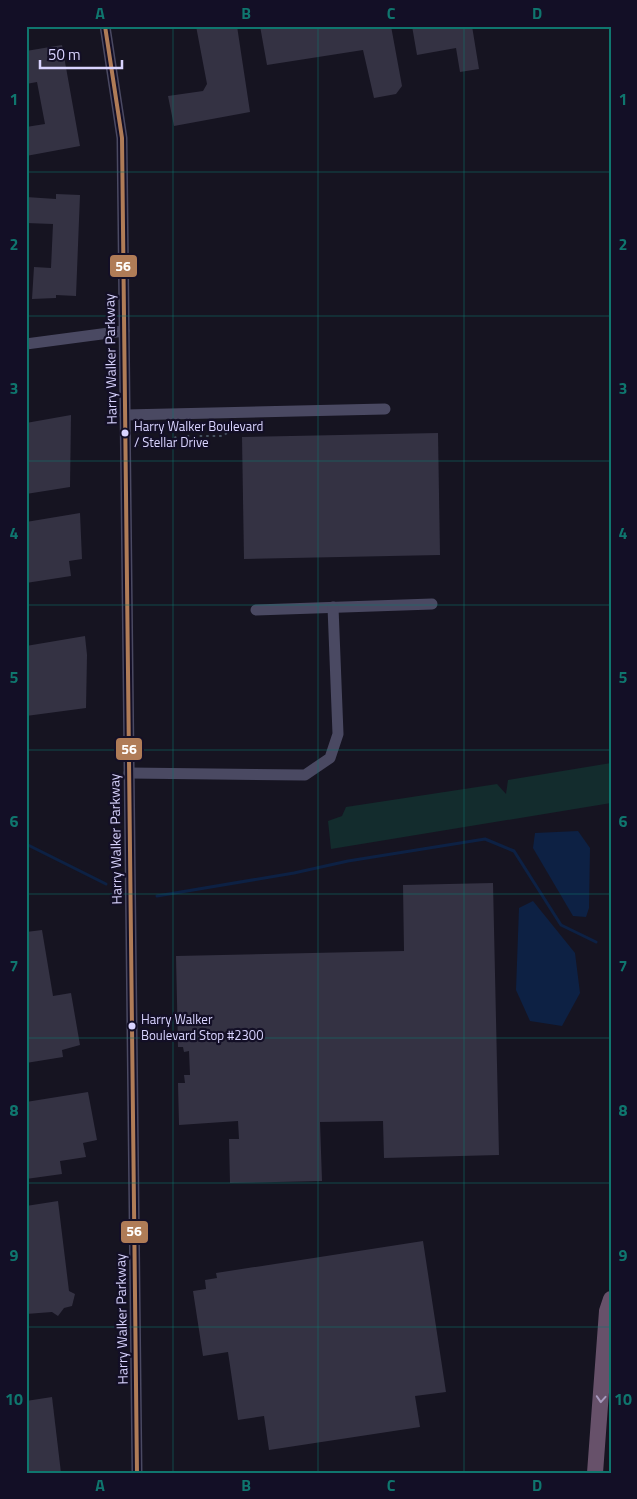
<svg xmlns="http://www.w3.org/2000/svg" width="637" height="1499" font-family="'Titillium Web',sans-serif">
<style>
.green{fill:#132c2d}
.water{fill:#0d2144}
.lines{fill:none;stroke-linecap:round;stroke-linejoin:round}
.stream{stroke:#0d2144;stroke-width:3}
.building{fill:#343243}
.path{stroke:#44505f;stroke-width:2;stroke-dasharray:2.5 4;stroke-linecap:butt}
.minor{stroke:#4a4962;stroke-width:11}
.highway{stroke:#67516a;stroke-width:16}
.bus-1-casing{stroke:#130f26;stroke-width:8}
.bus-1{stroke:#b07c57;stroke-width:4}
.oneway{stroke:#a699bc}
.grid{fill:none;stroke:#0f766e;stroke-width:1;stroke-opacity:0.55}
.bus-dot{fill:#d9d4ff;stroke:#130f26;stroke-width:2}
.labels{text-anchor:middle;dominant-baseline:central;stroke-width:4.5;stroke-linejoin:round;paint-order:stroke}
.bus-label{font-size:13px;fill:#d9d4ff;stroke:#130f26;text-anchor:start}
.street-label{font-size:14px;fill:#d9d4ff;stroke:#130f26}
.line-badge{stroke:#130f26;stroke-width:2}
.badge-label{font-size:14px;text-anchor:middle;font-weight:bold;fill:#fff}
.neatline{fill:none;stroke:#0f766e;stroke-width:2}
.grid-label{font-size:16px;text-anchor:middle;font-weight:bold;fill:#0f766e}
</style>
<rect width="100%" height="100%" fill="#161421"/>
<polygon class="green" points="611,763 611,803 331,849 328,821 342,816 346,807 497,784 506,794 508,780"/>
<g class="water">
<polygon points="578,831 590,848 589,908 586,917 573,916 533,848 535,833"/>
<polygon points="533,901 575,953 580,993 562,1026 530,1021 516,990 519,908"/>
</g>
<g class="lines">
<g class="stream">
<polyline points="26,844 106,884"/>
<polyline points="157,896 294,873 348,861 485,839 514,851 561,925 596,942"/>
</g>
</g>
<g class="building">
<polygon points="196,26 237,26 250,112 174,126 168,96 203,91 207,84"/>
<polygon points="260,26 391,26 402,86 396,94 374,98 363,50 267,65"/>
<polygon points="412,26 472,26 479,69 460,72 456,48 417,55"/>
<polygon points="62,45 80,146 26,156 26,127 45,124 37,82 26,84 26,51"/>
<polygon points="56,194 80,195 76,296 56,295 56,298 32,299 34,267 51,268 53,224 26,223 26,197 56,199"/>
<polygon points="71,415 70,487 26,494 26,423"/>
<polygon points="438,433 440,555 244,559 242,437"/>
<polygon points="80,513 82,559 69,561 71,576 26,583 26,522"/>
<polygon points="85,636 87,655 86,708 26,716 26,646"/>
<polygon points="493,883 499,1155 384,1158 383,1121 320,1122 322,1181 230,1183 229,1139 239,1139 238,1121 179,1125 178,1083 185,1083 184,1075 190,1075 189,1051 184,1052 183,1047 178,1047 176,956 404,951 403,885"/>
<polygon points="42,930 53,996 71,993 80,1045 62,1050 63,1057 26,1063 26,932"/>
<polygon points="88,1092 97,1140 83,1143 86,1157 60,1161 62,1174 26,1179 26,1102"/>
<polygon points="58,1201 69,1291 75,1294 72,1306 64,1308 58,1316 52,1312 26,1314 26,1206"/>
<polygon points="423,1241 446,1392 415,1396 420,1427 269,1450 264,1416 238,1420 228,1352 203,1356 193,1291 206,1289 205,1280 217,1278 216,1273"/>
<polygon points="52,1397 61,1473 26,1473 26,1401"/>
</g>
<g class="lines">
<polyline class="path" points="136,445 164,442 179,436 224,436 234,424"/>
<g class="minor">
<polyline points="105,26 122,138 137,1473"/>
<polyline points="26,344 124,331"/>
<polyline points="125,415 385,409"/>
<polyline points="256,610 432,604"/>
<polyline points="129,773 305,775 330,758 338,734 333,607"/>
</g>
<polyline class="highway" points="595,1473 607,1311 611,1299"/>
<defs>
<polyline id="bus-1" points="105,26 122,138 137,1473"/>
</defs>
<use href="#bus-1" class="bus-1-casing"/>
<use href="#bus-1" class="bus-1"/>
</g>
<defs><path id="oneway-chevron" d="M-2-3.5L2.5 0L-2 3.5" fill="none" stroke-width="1.6" stroke-linecap="round" stroke-linejoin="round" transform="scale(1.25)"/></defs>
<use class="oneway" href="#oneway-chevron" transform="translate(601 1399) rotate(94)"/>
<path class="grid" d="M 173,26 L 173,1473M 318,26 L 318,1473M 464,26 L 464,1473M 26,172 L 611,172M 26,316 L 611,316M 26,461 L 611,461M 26,605 L 611,605M 26,750 L 611,750M 26,894 L 611,894M 26,1038 L 611,1038M 26,1183 L 611,1183M 26,1327 L 611,1327"/>
<g class="bus-dot">
<circle cx="125" cy="433" r="4.5"/>
<circle cx="132" cy="1026" r="4.5"/>
</g>
<g class="labels">
<g class="bus-label">
<text x="134" y="426">Harry Walker Boulevard<tspan x="134" dy="16">/ Stellar Drive</tspan></text>
<text x="141" y="1019">Harry Walker<tspan x="141" dy="16">Boulevard Stop #2300</tspan></text>
</g>
<g class="street-label">
<text transform="translate(110 359) rotate(-91)">Harry Walker Parkway</text>
<text transform="translate(115 839) rotate(-91)">Harry Walker Parkway</text>
<text transform="translate(121 1319) rotate(-91)">Harry Walker Parkway</text>
</g>
</g>
<g class="line-badge">
<rect x="109" y="254" width="29" height="24" rx="5" fill="#b07c57"/>
<rect x="115" y="737" width="28" height="24" rx="5" fill="#b07c57"/>
<rect x="120" y="1220" width="29" height="24" rx="5" fill="#b07c57"/>
</g>
<g class="badge-label">
<text x="123" y="271">56</text>
<text x="129" y="754">56</text>
<text x="134" y="1236">56</text>
</g>
<rect width="637" height="1499" fill="none" stroke="#130f26" stroke-width="55"/>
<path d="M40 60v8h82v-8" fill="none" stroke="#d9d4ff" stroke-width="2.5"/>
<text x="48" y="60" font-size="15" fill="#d9d4ff" stroke="#130f26" stroke-width="4" paint-order="stroke">50 m</text>
<rect x="28" y="28" width="582" height="1444" class="neatline"/>
<g class="grid-label">
<text x="100" y="19">A</text>
<text x="246" y="19">B</text>
<text x="391" y="19">C</text>
<text x="537" y="19">D</text>
<text x="14" y="105">1</text>
<text x="623" y="105">1</text>
<text x="14" y="250">2</text>
<text x="623" y="250">2</text>
<text x="14" y="394">3</text>
<text x="623" y="394">3</text>
<text x="14" y="539">4</text>
<text x="623" y="539">4</text>
<text x="14" y="683">5</text>
<text x="623" y="683">5</text>
<text x="14" y="827">6</text>
<text x="623" y="827">6</text>
<text x="14" y="972">7</text>
<text x="623" y="972">7</text>
<text x="14" y="1116">8</text>
<text x="623" y="1116">8</text>
<text x="14" y="1261">9</text>
<text x="623" y="1261">9</text>
<text x="14" y="1405">10</text>
<text x="623" y="1405">10</text>
<text x="100" y="1491">A</text>
<text x="246" y="1491">B</text>
<text x="391" y="1491">C</text>
<text x="537" y="1491">D</text>
</g>
</svg>
